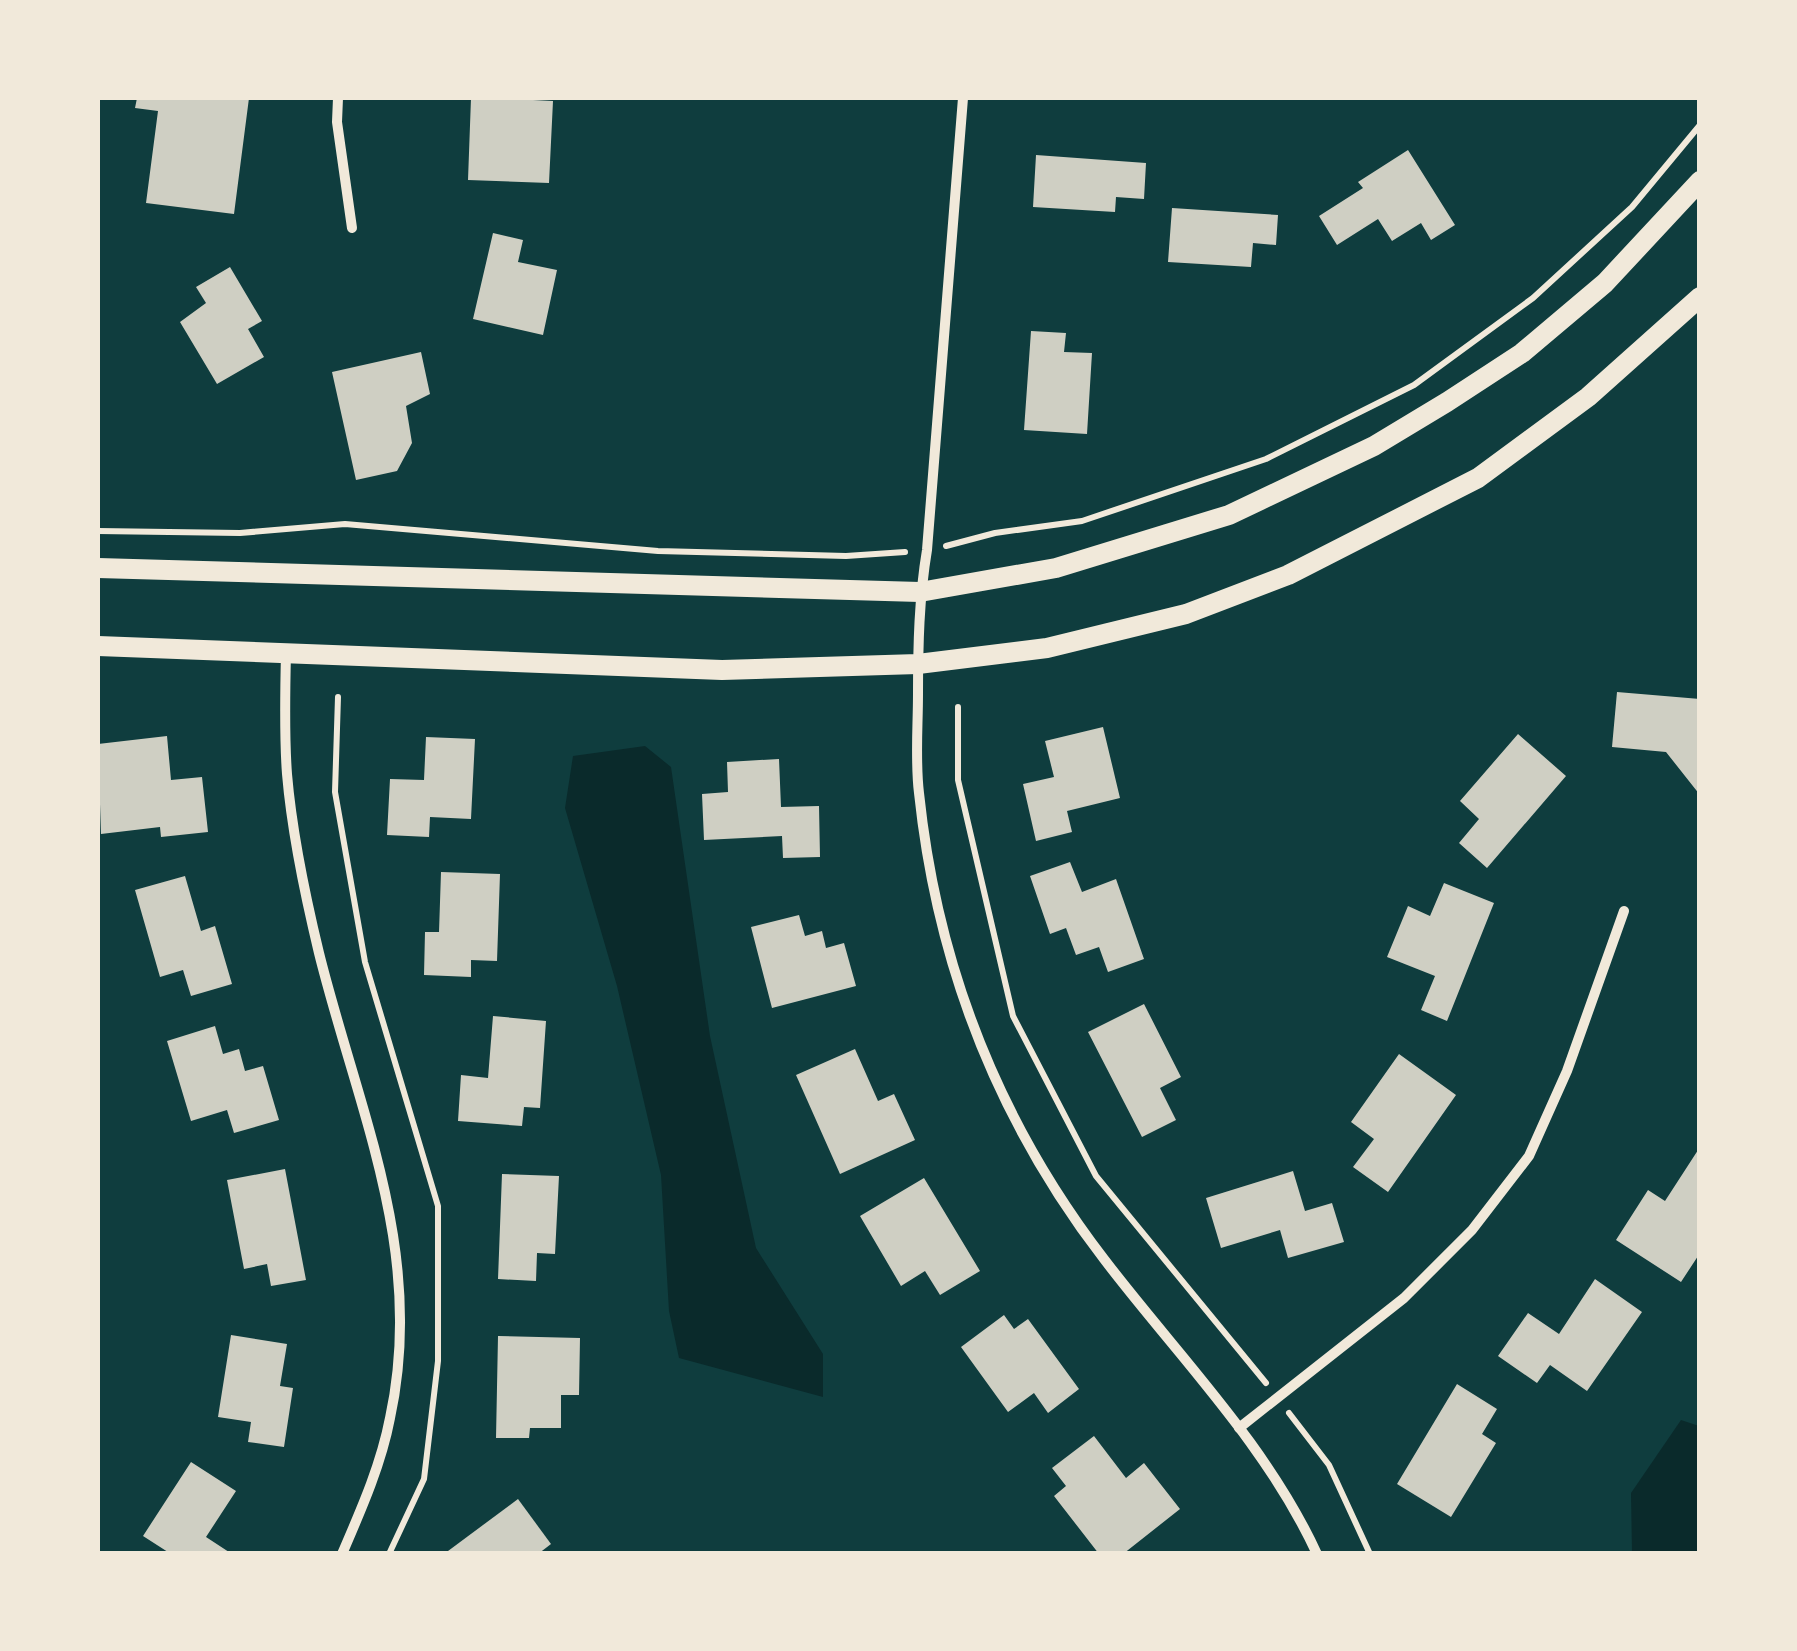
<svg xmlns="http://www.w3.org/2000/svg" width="1797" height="1651" font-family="Roboto,sans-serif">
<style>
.water{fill:#0a2a2b}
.building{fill:#cfcfc3}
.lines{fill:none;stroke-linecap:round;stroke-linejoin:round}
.path{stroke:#f1e9da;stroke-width:6}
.minor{stroke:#f1e9da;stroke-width:10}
.secondary{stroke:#f1e9da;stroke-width:20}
</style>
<rect width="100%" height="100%" fill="#0f3d3e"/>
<g class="water">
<polygon points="645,746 671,767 710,1036 756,1248 823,1354 823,1397 679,1358 669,1311 661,1175 617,986 565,808 573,756"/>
<polygon points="1681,1420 1699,1426 1699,1553 1632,1553 1631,1493"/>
</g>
<g class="building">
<polygon points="137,98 249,98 234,214 146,203 158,111 135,108"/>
<polygon points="471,98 533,98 533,100 553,101 549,183 468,180"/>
<polygon points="1408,150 1455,225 1431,240 1421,223 1392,241 1378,219 1337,245 1319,216 1363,188 1358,182"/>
<polygon points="1036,155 1146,163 1144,199 1116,197 1115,212 1033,207"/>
<polygon points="1172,208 1278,215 1276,245 1253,243 1251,267 1168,262"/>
<polygon points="493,233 523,240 518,262 557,270 543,335 473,319"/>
<polygon points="230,267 262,321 248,329 264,357 217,384 180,322 206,303 196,287"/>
<polygon points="1031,331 1066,333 1064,352 1092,353 1087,434 1024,430"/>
<polygon points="421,352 430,394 406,406 412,443 397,471 356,480 332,372"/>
<polygon points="1617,692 1700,699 1700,795 1666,752 1612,747"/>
<polygon points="1103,727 1120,798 1067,811 1072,832 1036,841 1023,784 1054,777 1045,741"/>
<polygon points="1518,734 1566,776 1487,868 1459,843 1479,819 1460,801"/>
<polygon points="167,736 171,780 202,777 208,832 161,837 160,827 101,834 98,744"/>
<polygon points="426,737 475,739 471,819 430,817 429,837 387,835 390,779 424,780"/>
<polygon points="779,759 781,807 819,806 820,857 783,858 782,836 704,840 702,794 728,792 727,762"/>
<polygon points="1070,862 1082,892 1116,879 1144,959 1108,972 1099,947 1076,955 1066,928 1050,934 1030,876"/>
<polygon points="441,872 500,874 497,961 471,960 471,977 424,975 425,932 439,932"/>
<polygon points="185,876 201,931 215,926 232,984 191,996 183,970 160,977 135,890"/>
<polygon points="1444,883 1494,903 1447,1021 1421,1010 1435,976 1387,957 1408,906 1430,916"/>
<polygon points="799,915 805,936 822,931 826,948 844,943 856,986 772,1008 751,927"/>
<polygon points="1144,1004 1181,1077 1160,1088 1176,1120 1142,1137 1088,1032"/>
<polygon points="493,1016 546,1021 540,1108 524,1107 522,1126 458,1121 461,1075 488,1078"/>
<polygon points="215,1026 223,1054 239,1049 245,1071 263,1066 279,1120 234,1133 227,1110 191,1121 167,1041"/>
<polygon points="855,1049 878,1101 894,1094 915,1140 840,1174 796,1075"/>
<polygon points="1399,1054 1456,1095 1388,1192 1353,1167 1374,1139 1351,1122"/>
<polygon points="1700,1147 1700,1253 1681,1282 1616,1240 1648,1190 1665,1201"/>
<polygon points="285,1169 306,1280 271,1286 267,1264 244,1269 227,1180"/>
<polygon points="1293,1171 1305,1211 1332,1203 1344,1242 1288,1258 1280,1230 1221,1248 1206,1198"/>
<polygon points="502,1174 559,1176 555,1254 537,1253 536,1281 498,1279"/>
<polygon points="924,1178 980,1271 940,1295 925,1271 901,1286 860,1216"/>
<polygon points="1595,1279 1642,1312 1587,1391 1550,1365 1537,1383 1498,1356 1528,1313 1559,1334"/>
<polygon points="1004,1315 1014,1329 1028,1319 1079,1389 1048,1413 1034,1393 1008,1412 961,1347"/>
<polygon points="231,1335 287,1344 280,1386 293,1388 284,1447 248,1442 251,1422 218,1417"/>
<polygon points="498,1336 580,1338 579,1395 561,1395 561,1428 530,1428 529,1438 496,1438"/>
<polygon points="1457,1384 1497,1409 1482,1434 1496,1443 1451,1517 1397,1484"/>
<polygon points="1094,1436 1126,1478 1144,1463 1180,1509 1123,1554 1099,1554 1054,1496 1066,1486 1052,1468"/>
<polygon points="191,1462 236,1491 206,1537 232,1554 171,1554 143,1536"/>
<polygon points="518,1499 551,1544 538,1554 444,1554"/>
</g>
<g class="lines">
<g class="path">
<polyline points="98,531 240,533 345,524 658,551 846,556 905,552"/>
<polyline points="946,546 995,533 1082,521 1266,459 1414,385 1533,298 1632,207 1700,125"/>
<polyline points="338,697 335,792 365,962 438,1206 438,1361 424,1479 389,1554"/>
<polyline points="958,707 958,780 1013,1016 1096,1176 1266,1383"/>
<polyline points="1289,1413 1329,1465 1370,1554"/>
</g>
<g class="minor">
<polyline points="338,98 337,122 352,228"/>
<path d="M 963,98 L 927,550 C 919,598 918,646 918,694 C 918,726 915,761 919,793 C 937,965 998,1121 1104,1259 C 1177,1355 1266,1443 1317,1554"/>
<path d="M 286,653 C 285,693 284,734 287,774 C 292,834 305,895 319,953 C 358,1110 426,1252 390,1418 C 381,1465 361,1510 342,1554"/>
<polyline points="1239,1428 1404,1298 1472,1230 1529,1156 1567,1071 1624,911"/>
</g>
<g class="secondary">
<polyline points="98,568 920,592 1056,568 1229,515 1374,446 1447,402 1522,353 1605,283 1700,181"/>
<polyline points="98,646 722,670 918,664 1047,648 1186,614 1288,575 1478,478 1588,397 1700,297"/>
</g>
</g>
<rect width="1797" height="1651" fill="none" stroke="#f1e9da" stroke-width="200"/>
</svg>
